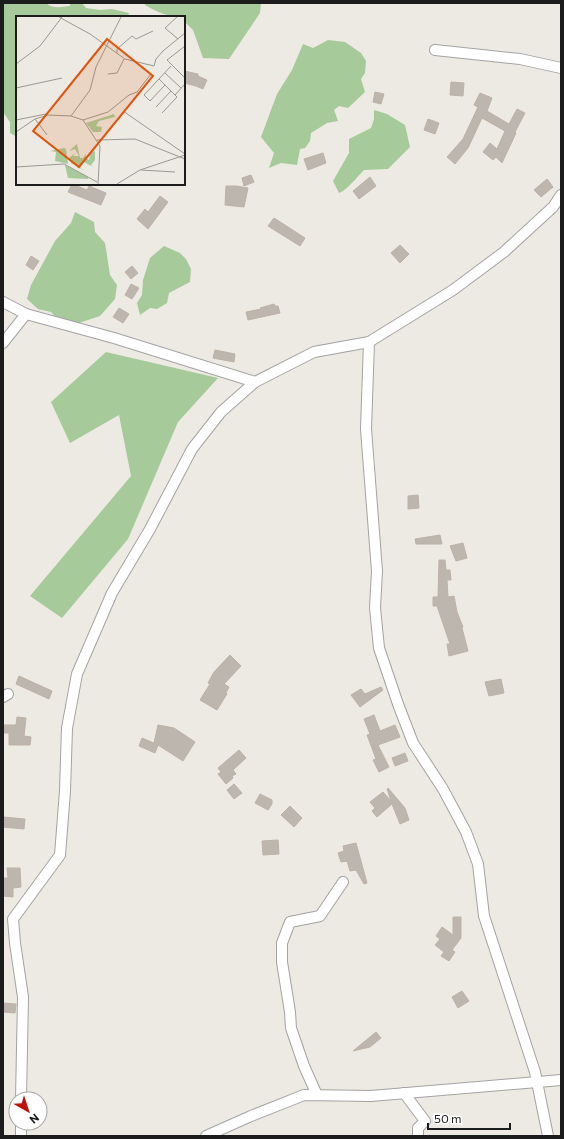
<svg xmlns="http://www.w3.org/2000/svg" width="564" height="1139" font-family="Commissioner,sans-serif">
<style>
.forest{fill:#a6ca99}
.building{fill:#bdb6af;stroke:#beb1a6}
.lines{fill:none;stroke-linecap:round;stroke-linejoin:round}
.street-casing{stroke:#a3a3a3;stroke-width:12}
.street{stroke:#fff;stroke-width:10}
.inset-road{fill:none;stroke:#999893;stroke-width:1}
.view{fill:#de560d;fill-opacity:0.15;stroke:#de560d;stroke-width:2}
.inset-edge{fill:none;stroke:#1c1c1c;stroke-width:2}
</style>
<rect width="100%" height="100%" fill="#edeae3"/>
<g class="forest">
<path d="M 3,3 L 46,3 C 52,9 62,7 70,6 L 70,3 L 82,3 L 86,8 L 100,10 L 112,9 L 129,13 L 128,17 L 17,17 L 17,137 L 10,133 L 10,122 L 3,112 Z"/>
<path d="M 145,3 L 261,3 L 260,13 L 229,59 L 203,58 L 193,30 L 184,21 L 184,17 C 169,17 158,13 145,5 Z"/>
<polygon points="328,40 345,42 361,53 366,61 365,73 361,79 365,92 348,108 339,106 334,110 338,121 327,123 311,133 310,141 305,148 300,149 297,165 281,163 269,168 274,153 261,137 277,94 292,70 303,44 313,48"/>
<path d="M 374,110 L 387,114 L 405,125 L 410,147 L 388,169 L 364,170 C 358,176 346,191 339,193 L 333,181 L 349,153 L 349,139 L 371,128 L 374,119 Z"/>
<polygon points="75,212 94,222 95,232 105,243 110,275 117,285 115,299 100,316 79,323 61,323 51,312 38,309 27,299 31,285 55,241 71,223"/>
<polygon points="164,246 180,253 186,259 191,269 190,282 169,293 167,303 157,309 150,308 140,315 137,303 142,295 143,280 150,258"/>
<polygon points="106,352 218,378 178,422 128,539 62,618 30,596 131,476 119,415 70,443 51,402"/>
</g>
<g class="building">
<polygon points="184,71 198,74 198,76 207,80 203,89 196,86 184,83"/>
<polygon points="451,82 464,83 463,96 450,95"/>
<polygon points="375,92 384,94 381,104 373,102"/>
<polygon points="480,93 492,98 487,111 509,124 517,109 525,113 515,132 516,133 502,163 496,157 493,160 483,152 490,143 497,149 505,131 482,118 468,148 455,164 447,157 463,139 478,107 474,105"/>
<polygon points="428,119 439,123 435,134 424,130"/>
<polygon points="323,153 326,163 308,170 304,159"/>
<polygon points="251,175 254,182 244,186 242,178"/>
<polygon points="370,177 376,186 359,199 353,191"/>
<polygon points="547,179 553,187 541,197 534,190"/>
<polygon points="72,184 87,190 89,186 106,193 101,205 68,192"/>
<polygon points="226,186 236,186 248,188 244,207 225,205"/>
<polygon points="160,196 168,202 148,229 137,219 145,209 148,212"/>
<polygon points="274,218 305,238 300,246 268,226"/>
<polygon points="400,245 409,254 400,263 391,253"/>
<polygon points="31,256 39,261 33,270 26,265"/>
<polygon points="132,266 138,273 131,279 125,272"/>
<polygon points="131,284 139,288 132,299 125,295"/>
<polygon points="274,304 275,306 278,306 280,313 248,320 246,312 261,309 260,308"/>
<polygon points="119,308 129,314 123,323 113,317"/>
<polygon points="215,350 235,354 234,362 213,358"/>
<polygon points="418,495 419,508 408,509 408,496"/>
<polygon points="440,535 442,544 416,544 415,539"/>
<polygon points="463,543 467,558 456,561 450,546"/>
<polygon points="439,560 445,560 446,570 450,570 451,580 447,580 448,597 454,596 457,612 463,627 462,628 468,651 449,656 447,644 450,644 437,606 433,606 433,597 438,597"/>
<polygon points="230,655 241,666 224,684 229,687 226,693 227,694 217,710 200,700 210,684 208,683 214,672"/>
<polygon points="19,676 52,691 49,699 16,684"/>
<polygon points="501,679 504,693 489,696 485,682"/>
<polygon points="381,687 383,690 360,707 351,695 361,689 365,694"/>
<polygon points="374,715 380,731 395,725 400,737 378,745 389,767 379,772 373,760 376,759 367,735 370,734 364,719"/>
<polygon points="17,717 26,718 24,736 31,737 30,745 9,745 9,733 3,733 3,725 16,725"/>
<polygon points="158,725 174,728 195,742 183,761 158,745 155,753 139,746 142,738 156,744 154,743"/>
<polygon points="239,750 246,758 233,770 236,774 232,776 233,778 226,784 218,774 221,772 218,768"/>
<polygon points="405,753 408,761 395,766 392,758"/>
<polygon points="234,784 242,793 234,799 227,790"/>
<polygon points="388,788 405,808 409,820 400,824 392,804 377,817 372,811 375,808 370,802 383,792 391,801 387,789"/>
<polygon points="260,794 272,800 272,804 268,810 255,803"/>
<polygon points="290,806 302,818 294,827 281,815"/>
<polygon points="3,817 25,819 24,829 3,827"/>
<polygon points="278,840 279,854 263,855 262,841"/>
<polygon points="356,843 367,883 364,884 356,870 350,871 347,861 341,862 338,853 344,851 343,846"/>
<polygon points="7,868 20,868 21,887 13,888 13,897 3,896 3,878 8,878"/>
<polygon points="453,917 461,917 461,938 452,950 455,952 449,961 441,956 444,952 435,945 440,939 436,936 442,927 453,935"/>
<polygon points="462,991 469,1001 458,1008 452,997"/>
<polygon points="3,1003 16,1004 15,1013 3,1012"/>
<polygon points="376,1032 381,1038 370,1047 353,1051"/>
</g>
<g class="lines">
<defs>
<g id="street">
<polyline points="435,50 520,59 561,68"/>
<polyline points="3,302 26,314 114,338 255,382"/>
<polyline points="369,342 366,429 377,571 375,608 379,648 398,704 413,743 443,789 466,832 478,864 484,916 535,1072 548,1136"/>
<polyline points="3,343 26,314"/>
<polyline points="3,697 8,694"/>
<polyline points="404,1093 425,1121 418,1128 418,1136"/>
<polyline points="317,1095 304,1066 291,1028 290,1012 282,962 282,943 290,922 320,916 343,882"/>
<polyline points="21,1099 23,997 15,943 13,919 60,855 65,791 67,728 77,674 112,593 150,529 192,449 221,412 255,382 314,352 369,342 453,290 504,252 553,207 561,195"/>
<polyline points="21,1136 21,1123"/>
<polyline points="206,1136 251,1116 304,1095 371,1096 561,1080"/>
</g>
</defs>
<use href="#street" class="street-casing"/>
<use href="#street" class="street"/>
</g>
<g transform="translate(16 16)">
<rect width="169" height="169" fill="#edeae3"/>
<path d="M 98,98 L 99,101 L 83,105 L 80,110 L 86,111 L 85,116 L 77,116 L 70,107 ZM 61,128 L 64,142 L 67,142 L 70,138 L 70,142 L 73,144 L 74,137 L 79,135 L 79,144 L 75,149 L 77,151 L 68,146 L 64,151 L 69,156 L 58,147 L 56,148 L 53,142 L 59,137 L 57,140 L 63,140 L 59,133 L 53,135 ZM 48,132 L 50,133 L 52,148 L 39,145 L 40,136 L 34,135 ZM 49,149 L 72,161 L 72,163 L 52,162 Z" fill="#a6ca99"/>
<path class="inset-road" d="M 43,1 L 74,18 L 109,43 L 138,50 L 140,43 L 147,35 L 169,17M 161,1 L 149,12 L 162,23M 169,30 L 151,44 L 169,62M 101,37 L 101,33 L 116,20 L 120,23 L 137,15M 0,48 L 24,30 L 46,1M 149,57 L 165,72M 92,58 L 101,57 L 108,43M 143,63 L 161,81 L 146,97M 149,69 L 134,85 L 128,79 L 155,50M 0,72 L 46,62M 159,79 L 169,68M 140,91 L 155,75M 107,95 L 169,138M 55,100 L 74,74 L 80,51 L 105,1M 19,103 L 31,119M 0,104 L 30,98M 67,104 L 84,130 L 82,168M 0,116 L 19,103 L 32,99 L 55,100 L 67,104 L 92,96 L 113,79 L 121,76 L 135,58M 81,124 L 119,123 L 169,143M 0,151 L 48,148 L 81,166M 125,154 L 159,156M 101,168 L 124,154 L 169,139"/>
<path class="view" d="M 91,23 L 137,60 L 63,151 L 17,115 Z"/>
<rect width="169" height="169" class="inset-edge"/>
</g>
<rect width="564" height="1139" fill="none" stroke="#1c1c1c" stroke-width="8"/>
<g transform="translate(28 1111) rotate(141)"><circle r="19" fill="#ffffff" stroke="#a4a4a4"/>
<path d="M0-3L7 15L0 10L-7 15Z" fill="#bd130b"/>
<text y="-6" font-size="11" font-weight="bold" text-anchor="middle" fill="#1c1c1c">N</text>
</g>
<path d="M428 1123v6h82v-6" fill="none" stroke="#1c1c1c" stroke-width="2"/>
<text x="434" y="1123" font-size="12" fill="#1c1c1c" stroke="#ffffff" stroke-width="3" paint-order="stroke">50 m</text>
</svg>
